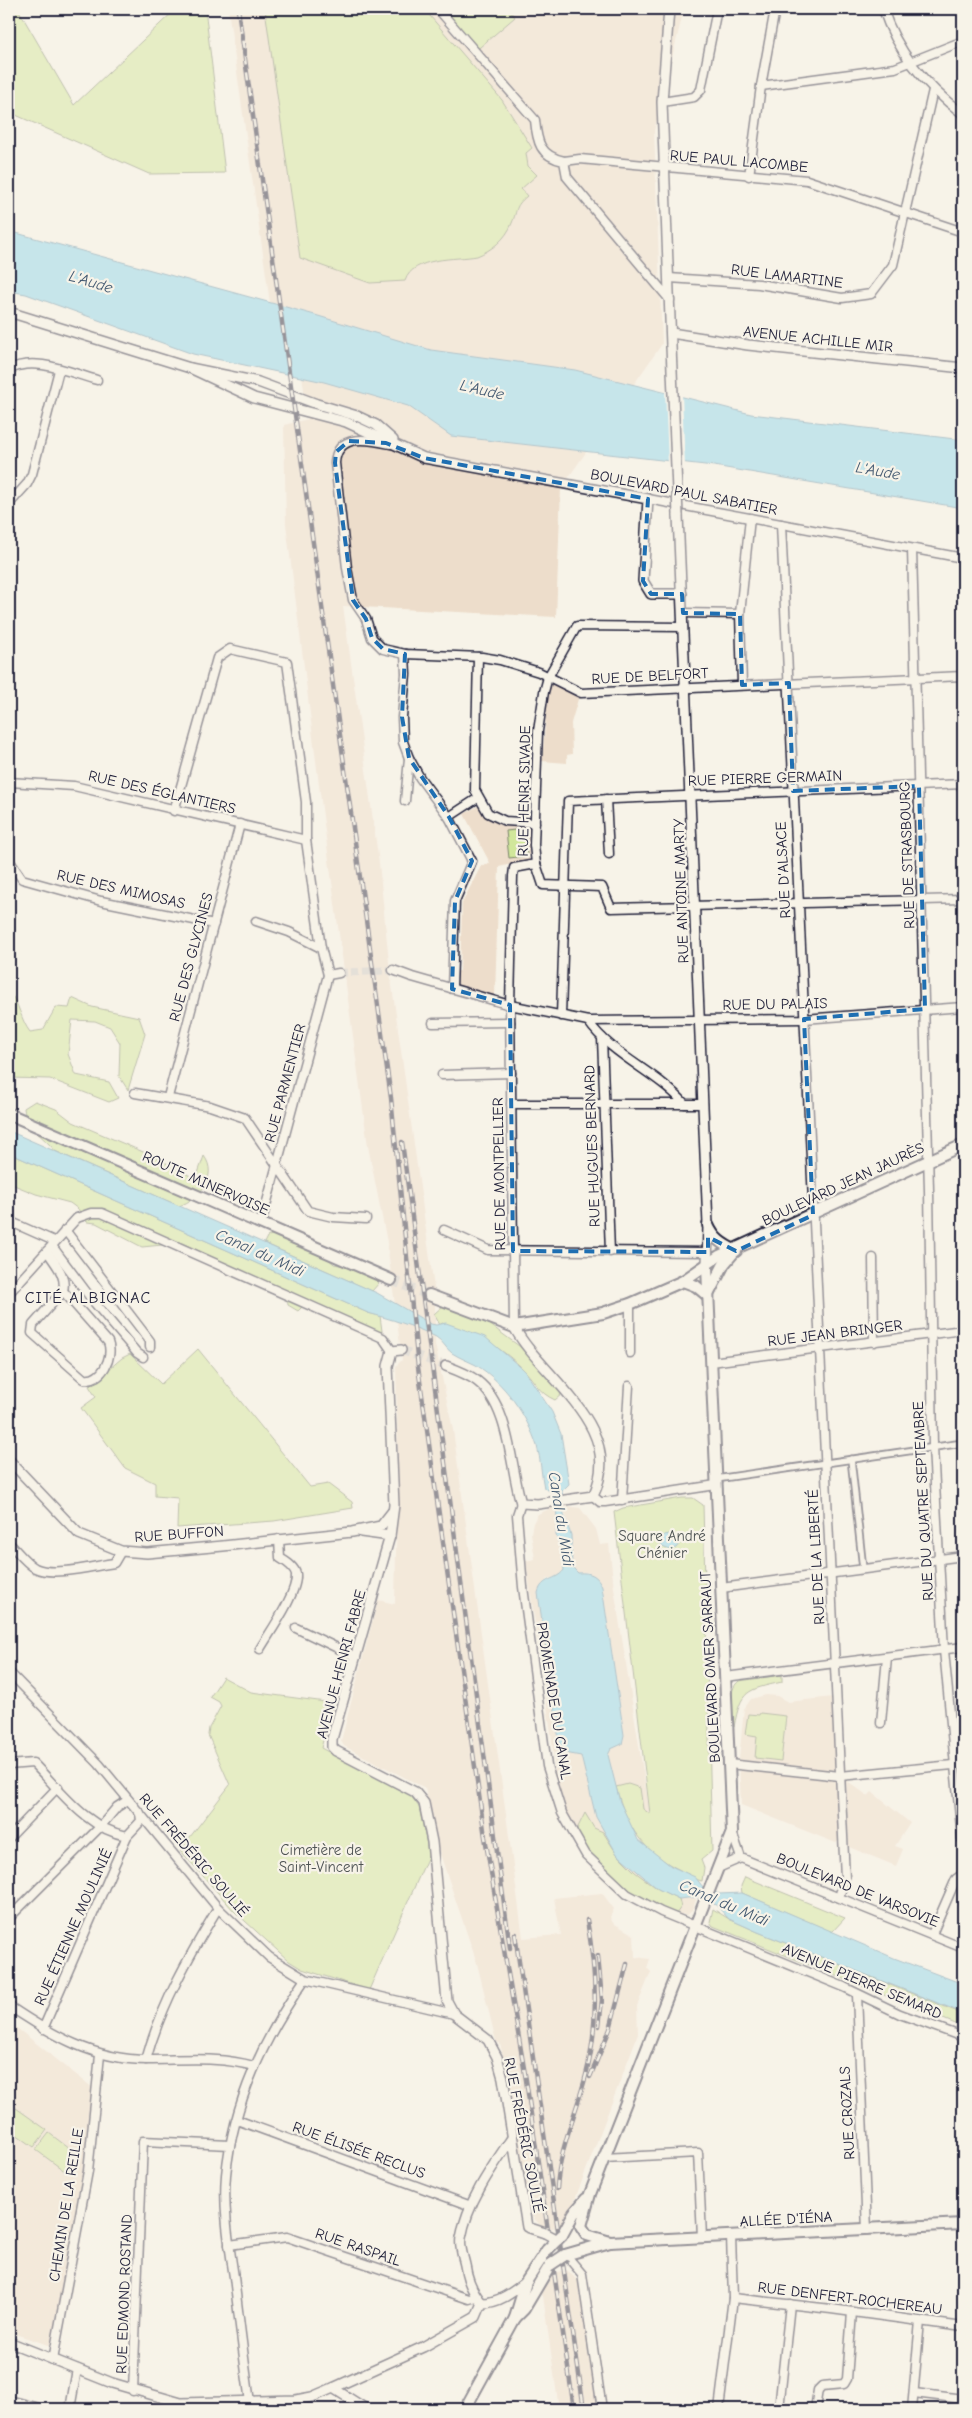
<svg xmlns="http://www.w3.org/2000/svg" width="972" height="2418" font-family="'Comic Neue',sans-serif">
<style>
.built{fill:#edddcb}
.green{fill:#d1e79b;stroke:#7a846b}
.water{fill:#8bd5ed;stroke:#618da6}
.pier{fill:#f7f3e8}
.lines{fill:none;stroke-linecap:round;stroke-linejoin:round}
.minor-tunnel{stroke:#ccc9c5;stroke-width:8;stroke-dasharray:8 4;stroke-linecap:butt}
.tertiary-tunnel{stroke:#ccc9c5;stroke-width:9;stroke-dasharray:9 4.5;stroke-linecap:butt}
.secondary-tunnel{stroke:#ccc9c5;stroke-width:10;stroke-dasharray:10 5;stroke-linecap:butt}
.pedestrian-casing{stroke:#22223b;stroke-width:9}
.minor-casing{stroke:#22223b;stroke-width:11}
.tertiary-casing{stroke:#22223b;stroke-width:12}
.secondary-casing{stroke:#22223b;stroke-width:14}
.pedestrian{stroke:#f7f3e8;stroke-width:5.5}
.minor{stroke:#f7f3e8;stroke-width:8}
.tertiary{stroke:#f7f3e8;stroke-width:9}
.secondary{stroke:#f7f3e8;stroke-width:10}
.rail-casing{stroke:#22223b;stroke-width:4.5}
.rail{stroke:#f7f3e8;stroke-width:2.5;stroke-dasharray:8;stroke-linecap:butt}
.tertiary-bridge-casing{stroke:#22223b;stroke-width:12;stroke-linecap:butt}
.secondary-bridge-casing{stroke:#22223b;stroke-width:14;stroke-linecap:butt}
.tertiary-bridge{stroke:#f7f3e8;stroke-width:9}
.secondary-bridge{stroke:#f7f3e8;stroke-width:10}
.marked{fill:none;stroke:#1f6fb2;stroke-width:4;stroke-dasharray:10 6;stroke-linejoin:round}
.labels{text-anchor:middle;dominant-baseline:central;stroke-width:4.5;stroke-linejoin:round;paint-order:stroke}
.street-label{font-size:15px;fill:#22223b;stroke:#f7f3e8}
.park-label{font-size:15px;fill:#4e5353;stroke:#f7f3e8}
.water-label{font-size:16px;font-style:italic;fill:#425870;stroke:#f7f3e8}
.neighbourhood-label{font-size:16px;letter-spacing:1px;fill:#22223b;stroke:#f7f3e8}
</style>
<rect width="100%" height="100%" fill="#f7f3e8"/>
<filter id="ink" filterUnits="userSpaceOnUse"><feTurbulence type="fractalNoise" baseFrequency=".02" numOctaves="2"/><feDisplacementMap in="SourceGraphic" scale="10" xChannelSelector="R" yChannelSelector="G"/><feConvolveMatrix kernelMatrix="1 2 1 2 8 2 1 2 1" color-interpolation-filters="sRGB"/></filter>
<g filter="url(#ink)">
<g class="built">
<polygon points="228,9 684,9 654,131 662,344 561,488 556,617 343,606 379,863 390,972 435,1295 435,1344 453,1430 523,1938 561,1935 554,1898 602,1893 614,1909 610,1917 613,1923 634,1935 635,1957 650,1959 647,1968 651,1972 637,2006 638,2034 572,2207 561,2227 544,2229 528,2212 506,2067 500,2044 496,2041 477,1963 436,1842 425,1788 344,1746 341,1741 378,1600 395,1604 398,1449 396,1366 402,1360 387,1242 368,1146 323,816 286,524 284,425 308,419 293,309 270,303"/>
<polygon points="553,684 579,696 571,723 572,754 567,755 567,763 542,761 547,705 550,686"/>
<polygon points="480,805 501,823 530,827 529,860 499,867 495,996 457,985 456,971 460,971 462,903 481,866 490,863 464,814"/>
<polygon points="566,1506 580,1508 596,1529 600,1545 609,1544 614,1588 650,1815 620,1802 608,1755 611,1749 619,1746 624,1739 624,1735 602,1587 588,1572 578,1573 573,1569 570,1552 571,1535 564,1509 556,1522 564,1570 559,1576 547,1579 542,1585 538,1593 560,1747 569,1754 577,1753 581,1756 596,1817 617,1854 684,1899 697,1897 692,1911 687,1915 680,1914 646,1897 586,1845 567,1812 557,1789 552,1740 526,1561 535,1559 531,1533 533,1523 538,1514 551,1508"/>
<polygon points="766,1695 777,1696 788,1702 833,1697 840,1840 836,1843 741,1805 739,1760 744,1709 751,1699"/>
<polygon points="846,1780 868,1796 872,1792 910,1823 895,1846 903,1849 896,1866 849,1847"/>
<polygon points="9,2022 93,2088 78,2216 52,2346 9,2332"/>
<polygon points="567,2270 581,2284 597,2409 559,2409 543,2296 539,2293 551,2273"/>
</g>
<g class="green">
<polygon points="9,9 18,9 74,105 176,9 205,9 225,173 149,174 9,112"/>
<path d="M 265,9 L 424,9 L 502,100 L 532,148 L 526,153 L 528,166 L 537,175 L 521,189 L 527,196 C 514,207 518,209 512,223 C 506,239 492,250 477,256 C 456,260 413,256 405,281 L 370,283 L 300,258 Z"/>
<polygon points="434,9 508,9 515,17 473,53"/>
<polygon points="524,829 527,856 509,858 506,831"/>
<path d="M 9,992 C 20,1004 20,1019 30,1032 L 43,1030 L 56,1007 L 69,1008 L 72,998 L 92,1007 L 139,1017 L 145,1034 L 128,1090 L 119,1076 L 120,1043 L 110,1027 L 95,1021 L 72,1020 L 68,1054 L 76,1075 L 109,1082 L 118,1098 L 109,1102 L 50,1079 L 9,1078 Z"/>
<path d="M 35,1101 L 56,1109 L 73,1122 L 155,1157 L 196,1179 L 204,1156 C 219,1176 199,1199 179,1206 L 55,1151 C 43,1135 26,1129 24,1108 Z"/>
<polygon points="9,1153 368,1313 380,1316 382,1331 380,1334 308,1301 298,1311 288,1305 287,1297 279,1288 182,1243 142,1247 96,1223 87,1222 78,1209 70,1203 36,1194 9,1183"/>
<polygon points="273,1234 324,1255 334,1264 356,1268 380,1277 379,1283 372,1291 264,1243 267,1237"/>
<path d="M 445,1304 L 489,1324 L 519,1346 L 558,1389 L 561,1395 L 555,1400 C 538,1392 537,1384 525,1371 C 502,1347 474,1332 442,1323 L 440,1325 L 434,1314 Z"/>
<polygon points="198,1349 310,1487 328,1484 352,1502 353,1508 274,1521 177,1528 178,1498 155,1496 155,1483 125,1468 81,1408 96,1397 89,1386 122,1358 130,1354 161,1384"/>
<path d="M 682,1498 L 693,1498 L 703,1505 L 712,1851 L 701,1860 L 704,1868 L 702,1881 C 696,1880 688,1875 682,1871 C 643,1852 627,1828 616,1787 L 628,1784 L 640,1788 L 643,1809 L 650,1814 L 614,1512 L 623,1508 Z"/>
<path d="M 782,1675 L 782,1682 C 746,1690 741,1690 734,1727 C 733,1713 726,1691 739,1681 Z"/>
<polygon points="223,1677 251,1692 333,1703 321,1748 411,1796 419,1807 429,1854 369,1990 302,1969 289,1961 234,1911 180,1850 230,1785 208,1735 209,1728 221,1706 219,1702 210,1697"/>
<polygon points="760,1713 786,1716 781,1761 755,1758 757,1736 745,1734 748,1714 759,1715"/>
<polygon points="585,1813 594,1828 603,1832 617,1854 635,1872 658,1889 679,1899 681,1907 676,1914 670,1915 627,1894 585,1848 576,1831"/>
<polygon points="745,1877 845,1918 832,1932 742,1893 741,1886"/>
<polygon points="713,1909 729,1919 758,1932 963,2014 963,2027 713,1926 710,1922"/>
<polygon points="16,2108 47,2130 34,2147 9,2129 9,2119"/>
<polygon points="49,2133 78,2155 66,2172 36,2150"/>
</g>
<g class="water">
<polygon points="9,231 315,315 431,350 575,370 751,414 963,440 963,508 714,466 451,436 408,406 324,382 193,354 26,294 9,291"/>
<path d="M 9,1131 L 377,1293 L 431,1324 L 436,1325 L 446,1323 L 485,1337 L 525,1371 L 552,1412 L 561,1434 L 569,1484 L 562,1491 L 564,1515 L 571,1535 L 572,1567 L 578,1573 C 590,1572 598,1575 602,1587 L 624,1735 L 622,1744 L 611,1749 L 608,1755 L 620,1802 L 638,1840 L 671,1866 L 695,1877 L 703,1887 L 719,1894 L 742,1893 L 894,1958 L 963,1984 L 963,2013 L 758,1932 L 729,1919 L 716,1905 L 697,1897 L 679,1899 L 658,1889 L 617,1854 L 596,1817 L 581,1756 L 565,1753 L 560,1747 L 538,1593 C 542,1577 556,1581 564,1570 L 562,1553 L 556,1535 L 557,1517 L 554,1493 L 544,1488 C 541,1474 541,1460 537,1446 C 527,1415 504,1382 476,1365 C 468,1361 460,1358 452,1353 C 446,1349 443,1341 436,1337 C 415,1326 390,1319 368,1313 L 9,1153 Z"/>
<polygon points="670,1534 678,1536 681,1542 676,1548 670,1550 662,1547 659,1540 664,1535"/>
</g>
<polygon class="pier" points="665,390 682,394 685,465 668,463"/>
<g class="lines">
<polyline class="minor-tunnel" points="339,973 393,970"/>
<polyline class="tertiary-tunnel" points="401,1350 446,1366"/>
<polyline class="secondary-tunnel" points="391,1280 429,1295"/>
<defs>
<g id="pedestrian">
<polyline points="851,1459 863,1569"/>
<polyline points="716,1479 963,1443"/>
</g>
<g id="minor">
<path d="M 438,9 L 535,120 C 537,142 540,156 564,161 L 567,177 L 670,300"/>
<path d="M 883,9 C 897,52 927,87 963,114"/>
<polyline points="761,86 895,68 963,41"/>
<polyline points="662,102 694,97 701,90 717,9"/>
<polyline points="564,161 580,159 807,180 963,232"/>
<polyline points="749,176 761,86 775,9"/>
<polyline points="669,278 759,284 842,298 871,294 893,265 933,90"/>
<path d="M 9,370 C 33,355 71,373 97,380"/>
<path d="M 390,444 C 368,439 337,433 335,463 L 347,568 L 353,600 L 366,619 L 372,638 L 383,649 L 405,654 L 482,657 L 500,660 L 539,672 L 581,693 L 963,676"/>
<polyline points="648,499 963,558"/>
<polyline points="9,504 27,484 32,474 59,370"/>
<polyline points="781,524 845,1878 839,1897"/>
<polyline points="912,549 929,1190 933,1447 944,1650 962,1839"/>
<polyline points="683,613 740,614"/>
<polyline points="683,627 577,626 548,677 544,692 538,731 534,845 536,864 543,885 602,887 611,908 963,899"/>
<polyline points="405,654 406,674 402,717 403,742 409,758 405,801"/>
<polyline points="478,657 475,790 488,813 505,821 535,823"/>
<polyline points="742,685 740,614 750,518"/>
<polyline points="409,758 420,778 449,817 472,861 455,901 452,989"/>
<polyline points="9,782 74,786 306,840"/>
<polyline points="606,799 609,854"/>
<polyline points="174,811 217,658 230,649 287,662 306,802 306,840 321,948 328,975 261,1224"/>
<polyline points="449,817 478,798"/>
<polyline points="9,860 22,879 101,901 214,924"/>
<polyline points="256,921 289,932 321,948"/>
<polyline points="393,970 412,977 510,1005 588,1021 804,1019 963,1007"/>
<polyline points="328,975 339,973"/>
<polyline points="561,1016 568,801 963,784"/>
<path d="M 588,1021 C 612,1056 657,1072 685,1104 L 703,1104"/>
<polyline points="433,1023 510,1022"/>
<polyline points="602,1038 610,1252"/>
<polyline points="442,1075 511,1073"/>
<polyline points="135,1093 210,1106 245,1118 308,1211 333,1217 366,1219"/>
<polyline points="168,1097 240,824"/>
<polyline points="511,1104 685,1104"/>
<polyline points="9,1221 54,1241"/>
<polyline points="65,1230 150,1341 150,1347"/>
<polyline points="444,1230 488,1250 708,1252"/>
<polyline points="52,1246 93,1301 137,1353 143,1357"/>
<path d="M 47,1251 C 55,1264 67,1275 63,1291 L 33,1325 L 32,1333 L 84,1379 C 102,1382 114,1357 108,1342 L 63,1291"/>
<polyline points="873,1258 874,1342"/>
<polyline points="9,1293 77,1218 91,1213 102,1213 383,1338 392,1351"/>
<polyline points="514,1327 510,1005 513,876 514,868 536,864"/>
<polyline points="630,1353 630,1304"/>
<polyline points="711,1362 963,1330"/>
<polyline points="593,1496 600,1502 605,1502 716,1485"/>
<polyline points="622,1500 629,1386"/>
<polyline points="521,1503 517,1515 523,1587 547,1766 562,1813 586,1855 627,1894 661,1912 844,1987 900,2014 963,2037"/>
<path d="M 9,1543 C 17,1551 25,1562 35,1568 C 54,1577 93,1566 114,1563 L 121,1551"/>
<polyline points="721,1588 963,1556"/>
<polyline points="296,1628 356,1657"/>
<path d="M 260,1649 C 270,1632 298,1593 296,1574 C 294,1566 286,1562 280,1558 L 279,1539"/>
<polyline points="9,1672 99,1764 218,1908 269,1957 305,1979 454,2014"/>
<polyline points="725,1677 963,1647"/>
<polyline points="881,1723 887,1657"/>
<polyline points="729,1764 840,1776 963,1764"/>
<path d="M 9,1765 L 33,1763 C 61,1791 87,1829 127,1836 L 141,1821 L 140,1813"/>
<polyline points="732,1832 741,1858 963,1948"/>
<polyline points="9,1838 58,1787"/>
<polyline points="718,1868 741,1858"/>
<polyline points="9,1918 100,1827 117,1807 128,1800"/>
<polyline points="932,1934 956,1879 963,1874"/>
<polyline points="857,1995 867,2230"/>
<path d="M 9,2006 C 52,2035 94,2060 148,2060 C 185,2060 218,2056 254,2066"/>
<polyline points="43,2029 127,1836"/>
<path d="M 146,2060 C 161,2005 189,1956 218,1908"/>
<polyline points="237,2120 471,2206"/>
<polyline points="604,2158 698,2153 702,2237"/>
<polyline points="229,2245 287,2237 469,2299 476,2297"/>
<polyline points="566,2255 582,2274 602,2409"/>
<polyline points="733,2298 831,2309 963,2327"/>
<polyline points="53,2360 88,2171 100,2055"/>
<polyline points="133,2391 143,2141 230,2145"/>
<polyline points="914,2393 963,2399"/>
<path d="M 250,2402 C 244,2360 239,2319 234,2277 C 229,2244 223,2208 226,2175 C 233,2102 264,2038 305,1979"/>
<polyline points="9,2403 13,2401 43,2409"/>
<polyline points="70,2409 77,2369"/>
<polyline points="295,2409 296,2400"/>
<polyline points="719,2409 733,2298 731,2236"/>
<polyline points="779,2409 790,2304"/>
<polyline points="815,2409 818,2390 822,2386 844,2384 847,2379 852,2312"/>
<polyline points="912,2409 920,2321"/>
</g>
<g id="tertiary">
<polyline points="669,9 662,102 671,346"/>
<polyline points="9,312 190,368 258,382 317,404 357,416 376,425 393,440"/>
<polyline points="671,333 748,345 963,368"/>
<polyline points="190,368 254,398 346,422 424,458 648,499 643,581 651,594 682,594"/>
<polyline points="678,515 708,1225 707,1267"/>
<polyline points="401,1350 392,1351 388,1366 394,1505 390,1536 332,1739 332,1747 336,1751 415,1792 424,1803 432,1842 447,2001 454,2014 488,2040 497,2057 503,2078 527,2227 545,2233"/>
<path d="M 446,1366 C 457,1370 468,1374 477,1381 C 510,1406 510,1466 521,1503 L 538,1504 L 593,1496 C 627,1426 542,1379 514,1327"/>
<polyline points="9,1460 79,1534 121,1551 147,1553 223,1546 352,1532 381,1526 392,1512"/>
<polyline points="361,1532 390,1536"/>
<path d="M 482,2303 C 473,2293 467,2278 465,2265 C 463,2256 459,2246 461,2238 C 467,2202 492,2167 512,2138"/>
<path d="M 482,2303 C 499,2303 513,2292 526,2282"/>
<polyline points="9,2342 112,2383 181,2403 296,2400 312,2397 333,2388 423,2347 476,2317 482,2303"/>
<polyline points="333,2388 366,2409"/>
</g>
<g id="secondary">
<polyline points="9,1114 391,1280"/>
<path d="M 708,1225 C 714,1239 722,1244 736,1251"/>
<polyline points="683,1281 696,1286 708,1296"/>
<polyline points="709,1293 724,1264 734,1252"/>
<polyline points="429,1295 514,1327 603,1313 630,1304 683,1281 719,1256 963,1145"/>
<polyline points="562,2235 574,2213 586,2199"/>
<polyline points="610,2242 587,2235 581,2226 590,2194 732,1832 707,1267"/>
<polyline points="565,2255 610,2242 963,2224"/>
<polyline points="515,2318 524,2309 550,2265"/>
<polyline points="465,2409 515,2318 526,2282 547,2250"/>
</g>
</defs>
<use href="#pedestrian" class="pedestrian-casing"/>
<use href="#minor" class="minor-casing"/>
<use href="#tertiary" class="tertiary-casing"/>
<use href="#secondary" class="secondary-casing"/>
<use href="#pedestrian" class="pedestrian"/>
<use href="#minor" class="minor"/>
<use href="#tertiary" class="tertiary"/>
<use href="#secondary" class="secondary"/>
<defs>
<g id="rail">
<polyline points="238,9 391,1098 418,1367 485,1837 526,2080 574,2409"/>
<polyline points="402,1142 510,1948"/>
<polyline points="515,1934 584,2409"/>
<polyline points="598,1956 602,2000 599,2026"/>
<polyline points="590,2077 610,2029 627,1964"/>
<path d="M 557,2189 C 559,2149 576,2114 586,2075 C 599,2026 596,1970 587,1920"/>
</g>
</defs>
<use href="#rail" class="rail-casing"/>
<use href="#rail" class="rail"/>
<defs>
<g id="tertiary-bridge">
<polyline points="671,346 678,515"/>
<polyline points="545,2233 558,2240"/>
</g>
<g id="secondary-bridge">
<polyline points="547,2250 562,2235"/>
<polyline points="550,2265 565,2255"/>
</g>
</defs>
<use href="#tertiary-bridge" class="tertiary-bridge-casing"/>
<use href="#secondary-bridge" class="secondary-bridge-casing"/>
<use href="#tertiary-bridge" class="tertiary-bridge"/>
<use href="#secondary-bridge" class="secondary-bridge"/>
</g>
</g>
<path d="M0 0H972V2418H0ZM 349,441 L 386,443 L 424,458 L 648,499 L 643,581 L 651,594 L 682,594 L 683,613 L 740,614 L 742,685 L 789,683 L 793,791 L 919,786 L 925,1009 L 804,1019 L 813,1215 L 736,1251 L 708,1237 L 708,1252 L 513,1251 L 510,1005 L 452,989 L 455,901 L 472,861 L 449,817 L 409,758 L 402,717 L 405,654 L 383,649 L 372,638 L 366,619 L 353,600 L 335,463 L 336,452 Z" fill="#f7f3e8" fill-opacity=".55" fill-rule="evenodd"/>
<path class="marked" d="M 349,441 L 386,443 L 424,458 L 648,499 L 643,581 L 651,594 L 682,594 L 683,613 L 740,614 L 742,685 L 789,683 L 793,791 L 919,786 L 925,1009 L 804,1019 L 813,1215 L 736,1251 L 708,1237 L 708,1252 L 513,1251 L 510,1005 L 452,989 L 455,901 L 472,861 L 449,817 L 409,758 L 402,717 L 405,654 L 383,649 L 372,638 L 366,619 L 353,600 L 335,463 L 336,452 Z"/>
<g class="labels">
<g class="street-label">
<text transform="translate(739 161) rotate(5)">RUE PAUL LACOMBE</text>
<text transform="translate(787 276) rotate(7)">RUE LAMARTINE</text>
<text transform="translate(818 339) rotate(6)">AVENUE ACHILLE MIR</text>
<text transform="translate(684 492) rotate(11)">BOULEVARD PAUL SABATIER</text>
<text transform="translate(650 676) rotate(-3)">RUE DE BELFORT</text>
<text transform="translate(765 778) rotate(-2)">RUE PIERRE GERMAIN</text>
<text transform="translate(524 791) rotate(-89)">RUE HENRI SIVADE</text>
<text transform="translate(162 792) rotate(13)">RUE DES ÉGLANTIERS</text>
<text transform="translate(907 855) rotate(-92)">RUE DE STRASBOURG</text>
<text transform="translate(783 870) rotate(-93)">RUE D'ALSACE</text>
<text transform="translate(121 889) rotate(13)">RUE DES MIMOSAS</text>
<text transform="translate(681 891) rotate(-92)">RUE ANTOINE MARTY</text>
<text transform="translate(191 957) rotate(-75)">RUE DES GLYCINES</text>
<text transform="translate(775 1004) rotate(-1)">RUE DU PALAIS</text>
<text transform="translate(285 1083) rotate(-75)">RUE PARMENTIER</text>
<text transform="translate(592 1146) rotate(-92)">RUE HUGUES BERNARD</text>
<text transform="translate(499 1174) rotate(-91)">RUE DE MONTPELLIER</text>
<text transform="translate(206 1183) rotate(24)">ROUTE MINERVOISE</text>
<text transform="translate(843 1184) rotate(-25)">BOULEVARD JEAN JAURÈS</text>
<text transform="translate(835 1333) rotate(-7)">RUE JEAN BRINGER</text>
<text transform="translate(923 1501) rotate(-93)">RUE DU QUATRE SEPTEMBRE</text>
<text transform="translate(179 1534) rotate(-4)">RUE BUFFON</text>
<text transform="translate(816 1557) rotate(-93)">RUE DE LA LIBERTÉ</text>
<text transform="translate(341 1664) rotate(-75)">AVENUE HENRI FABRE</text>
<text transform="translate(710 1667) rotate(-93)">BOULEVARD OMER SARRAUT</text>
<text transform="translate(554 1701) rotate(81)">PROMENADE DU CANAL</text>
<text transform="translate(194 1855) rotate(49)">RUE FRÉDÉRIC SOULIÉ</text>
<text transform="translate(858 1890) rotate(22)">BOULEVARD DE VARSOVIE</text>
<text transform="translate(73 1927) rotate(-66)">RUE ÉTIENNE MOULINIÉ</text>
<text transform="translate(862 1981) rotate(23)">AVENUE PIERRE SEMARD</text>
<text transform="translate(847 2113) rotate(-93)">RUE CROZALS</text>
<text transform="translate(524 2135) rotate(79)">RUE FRÉDÉRIC SOULIÉ</text>
<text transform="translate(359 2150) rotate(20)">RUE ÉLISÉE RECLUS</text>
<text transform="translate(66 2205) rotate(-81)">CHEMIN DE LA REILLE</text>
<text transform="translate(786 2219) rotate(-3)">ALLÉE D'IÉNA</text>
<text transform="translate(358 2247) rotate(19)">RUE RASPAIL</text>
<text transform="translate(124 2294) rotate(-88)">RUE EDMOND ROSTAND</text>
<text transform="translate(850 2298) rotate(7)">RUE DENFERT-ROCHEREAU</text>
</g>
<g class="park-label">
<text x="662" y="1536">Square André<tspan x="662" dy="17">Chénier</tspan></text>
<text x="321" y="1850">Cimetière de<tspan x="321" dy="17">Saint-Vincent</tspan></text>
</g>
<g class="water-label">
<text transform="translate(91 282) rotate(17)">L'Aude</text>
<text transform="translate(482 390) rotate(13)">L'Aude</text>
<text transform="translate(878 471) rotate(10)">L'Aude</text>
<text transform="translate(260 1253) rotate(24)">Canal du Midi</text>
<text transform="translate(561 1519) rotate(81)">Canal du Midi</text>
<text transform="translate(724 1903) rotate(23)">Canal du Midi</text>
</g>
<g class="neighbourhood-label">
<text x="88" y="1298">CITÉ ALBIGNAC</text>
</g>
</g>
<rect width="972" height="2418" fill="none" stroke="#f7f3e8" stroke-width="30"/>
<rect x="15" y="15" width="942" height="2388" fill="none" stroke="#22223b" stroke-width="2" filter="url(#ink)"/>
</svg>
